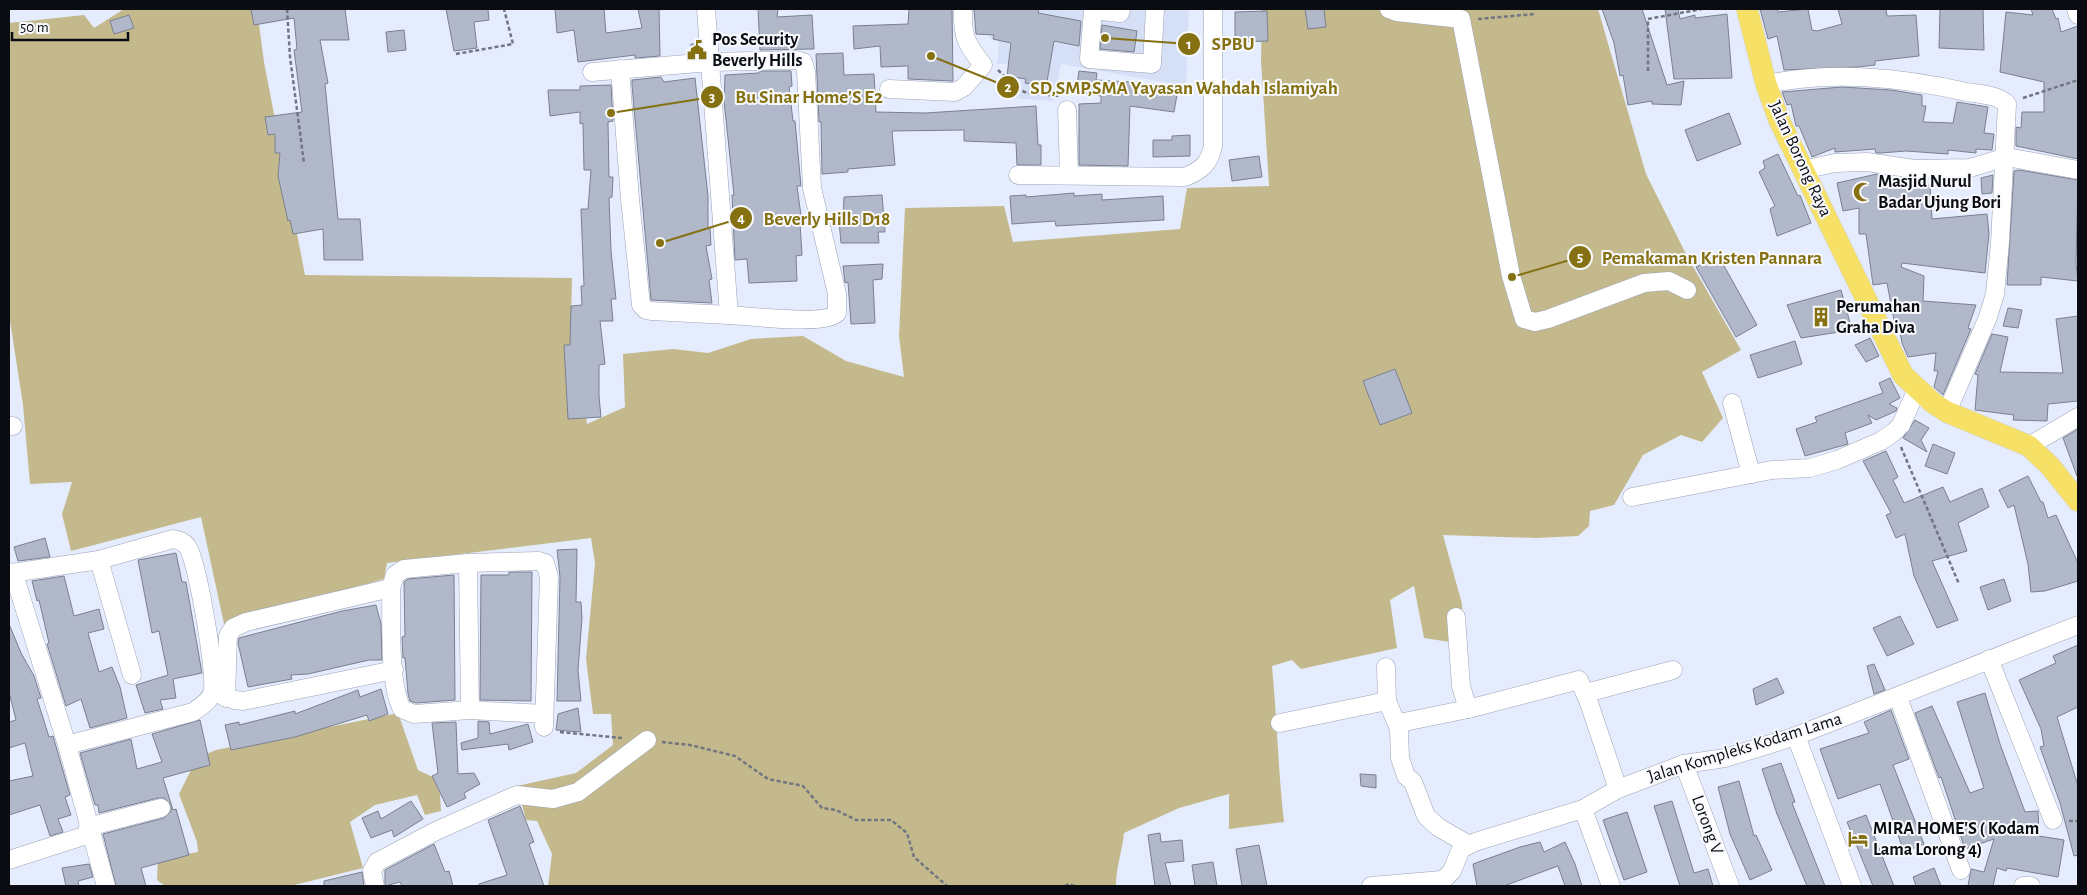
<svg xmlns="http://www.w3.org/2000/svg" width="2087" height="895" font-family="'Alegreya Sans',sans-serif">
<style>
.built{fill:#d5dff6}
.green{fill:#c4b98d}
.building{fill:#b1b8c9;stroke:#7a8090}
.lines{fill:none;stroke-linecap:round;stroke-linejoin:round}
.minor-casing{stroke:#9da3b4;stroke-width:19}
.major-casing{stroke:#d3d3d4;stroke-width:22}
.path{stroke:#717681;stroke-width:2.5;stroke-dasharray:4 2.5;stroke-linecap:butt}
.minor{stroke:#fff;stroke-width:18}
.major{stroke:#f6e066;stroke-width:21}
.labels{text-anchor:middle;dominant-baseline:central;stroke-width:4;stroke-linejoin:round;paint-order:stroke}
.poi-label{font-size:18px;font-weight:bold;fill:#0a0c12;stroke:#f8f9fd;text-anchor:start}
.street-label{font-size:18px;fill:#0a0c12;stroke:#f8f9fd}
.leader{fill:none;stroke:#857112;stroke-width:2}
.callout-dot{fill:#857112;stroke:#f8f9fd;stroke-width:2}
.mark-label{font-size:15px;text-anchor:middle;font-weight:bold;fill:#fff}
.callout-label{font-size:19px;text-anchor:middle;font-weight:bold;fill:#857112;stroke:#f8f9fd;stroke-width:4;stroke-linejoin:round;paint-order:stroke}
</style>
<rect width="100%" height="100%" fill="#e5ecfe"/>
<polygon class="built" points="978,9 1189,9 1186,86 1061,64 1053,101 1009,98 1016,64 997,64 999,42 990,39 990,9"/>
<g class="green">
<path d="M 124,9 L 257,9 L 264,62 L 305,275 L 572,278 L 571,322 L 577,333 L 587,424 L 625,407 L 623,354 L 673,349 L 708,353 L 751,339 L 803,336 L 846,361 L 904,377 L 899,336 L 905,208 L 1004,206 L 1013,242 L 1180,229 L 1187,188 L 1269,186 L 1261,61 L 1262,9 L 1598,9 L 1646,174 L 1687,256 L 1741,350 L 1702,372 L 1723,418 L 1702,442 L 1681,435 L 1643,455 L 1614,505 L 1590,511 L 1589,526 L 1578,536 L 1536,538 L 1443,535 L 1462,604 L 1463,644 L 1424,638 L 1414,586 L 1390,600 L 1397,648 L 1301,669 L 1292,660 L 1272,666 C 1277,718 1278,770 1284,822 L 1229,829 L 1229,794 L 1179,808 L 1124,833 C 1122,852 1116,868 1116,886 L 548,886 L 552,854 L 537,821 L 526,820 L 517,786 L 576,773 L 613,745 L 611,714 L 593,714 L 586,659 L 595,563 L 591,538 L 387,563 L 384,579 L 224,624 L 201,517 L 71,551 L 62,514 L 72,482 L 30,484 L 23,405 L 9,314 L 9,23 L 84,15 L 94,28 Z"/>
<polygon points="398,713 418,770 439,780 441,811 425,815 417,795 375,805 350,822 363,868 290,886 165,886 157,880 158,859 198,852 197,842 179,794 197,758 216,750"/>
</g>
<g class="building">
<polygon points="251,9 345,9 349,40 320,40 328,83 325,84 338,219 360,219 363,260 324,260 323,229 293,234 290,220 288,221 278,176 280,153 275,153 275,134 268,135 265,117 302,112 294,50 297,49 294,18 254,25"/>
<polygon points="446,9 488,9 489,20 474,22 477,48 454,51"/>
<polygon points="555,9 604,9 606,33 642,28 638,9 659,9 660,56 635,58 635,55 578,62 574,30 557,33"/>
<polygon points="758,9 778,9 777,17 812,15 814,49 760,50"/>
<polygon points="909,9 952,9 953,81 908,79 908,66 881,67 880,46 854,49 853,26 908,24"/>
<polygon points="974,9 1039,9 1038,13 1081,21 1079,46 1054,41 1046,87 1025,83 1026,79 1007,76 1011,43 993,39 994,35 976,34"/>
<polygon points="1305,9 1324,9 1326,27 1308,29"/>
<polygon points="1602,9 1642,9 1667,85 1684,81 1681,105 1652,104 1652,101 1628,105 1623,75 1620,76 1614,43"/>
<polygon points="1665,9 1678,9 1680,19 1695,15 1695,18 1727,14 1732,78 1674,79"/>
<polygon points="1760,9 1777,9 1778,12 1808,9 1812,30 1817,31 1842,24 1838,9 1886,9 1887,16 1916,15 1919,56 1875,61 1875,65 1858,67 1784,70 1777,36 1768,39"/>
<polygon points="1940,9 1983,9 1984,50 1939,48"/>
<polygon points="2031,9 2052,9 2056,19 2058,18 2061,32 2078,26 2078,159 2016,146 2016,127 2021,128 2022,112 2044,112 2044,82 2000,72 2006,12 2033,15"/>
<polygon points="1267,11 1268,41 1235,42 1235,12"/>
<polygon points="129,15 134,28 114,34 110,21"/>
<polygon points="1102,25 1137,31 1134,52 1100,49"/>
<polygon points="404,30 406,50 388,52 386,32"/>
<polygon points="691,44 698,44 698,52 691,53"/>
<polygon points="843,53 844,75 874,74 876,112 925,113 1036,106 1038,145 1041,145 1041,165 1017,165 1016,143 964,141 964,130 892,131 895,165 848,169 848,172 822,174 821,122 819,122 816,54"/>
<polygon points="759,71 791,71 792,86 789,87 793,121 795,121 801,186 797,186 802,223 800,223 802,255 796,256 797,281 749,283 747,259 735,260 732,195 734,195 724,101 725,75 759,73"/>
<polygon points="1079,71 1097,73 1096,80 1130,82 1178,89 1174,112 1130,106 1128,166 1079,165 1079,104 1101,103 1101,96 1080,93 1081,86 1077,86"/>
<polygon points="661,77 664,82 695,78 708,196 708,228 710,228 711,245 706,246 712,279 709,280 712,303 651,300 632,85 632,80"/>
<polygon points="611,85 613,121 608,122 609,177 613,177 612,197 609,198 611,251 616,299 611,299 613,321 600,321 605,364 599,365 599,396 601,417 568,419 564,345 570,345 571,306 582,305 581,286 584,286 581,209 588,209 591,170 584,170 583,123 580,124 580,112 550,116 548,90 580,90 580,86"/>
<polygon points="1842,87 1891,90 1922,95 1922,106 1926,106 1923,122 1953,123 1957,102 1988,107 1984,133 1994,134 1992,150 1976,149 1976,153 1948,150 1948,154 1906,151 1881,153 1876,153 1875,149 1835,152 1835,148 1812,157 1799,126 1796,126 1791,104 1787,105 1782,92"/>
<polygon points="1729,113 1741,144 1697,161 1685,130"/>
<polygon points="1190,135 1190,156 1153,157 1153,140 1172,140 1172,136"/>
<polygon points="1778,154 1798,196 1800,195 1811,223 1777,236 1770,209 1775,206 1759,172 1765,168 1763,161"/>
<polygon points="1259,156 1262,177 1232,181 1229,160"/>
<polygon points="2019,170 2078,180 2076,264 2078,281 2041,277 2041,285 2007,285 2014,171"/>
<polygon points="1877,174 1884,175 1886,187 1930,185 1932,219 1987,214 1989,234 1985,273 1902,263 1901,267 1924,276 1923,301 1976,305 1968,328 1971,329 1943,395 1934,387 1938,371 1934,371 1936,353 1908,357 1902,343 1898,320 1894,320 1887,283 1873,285 1866,234 1859,234 1859,208 1843,211 1837,183"/>
<polygon points="1993,175 1992,193 1982,194 1981,178"/>
<polygon points="1074,193 1074,196 1102,194 1102,200 1163,196 1164,220 1056,226 1055,221 1012,224 1010,196 1026,195 1026,197"/>
<polygon points="882,195 885,232 878,232 879,243 841,243 839,221 843,222 844,197"/>
<polygon points="1718,255 1757,325 1736,337 1696,267"/>
<polygon points="883,264 882,279 873,280 875,323 851,324 848,282 845,283 843,266"/>
<polygon points="1841,290 1852,330 1801,338 1787,305"/>
<polygon points="2008,308 2022,310 2018,328 2003,326"/>
<polygon points="2078,316 2078,401 2048,404 2047,421 2013,420 2014,415 1975,410 1978,375 1975,374 1992,334 2008,337 2000,372 2063,373 2056,319"/>
<polygon points="1870,338 1879,356 1866,362 1855,345"/>
<polygon points="1795,341 1802,364 1758,378 1750,355"/>
<polygon points="1395,369 1412,413 1380,425 1363,381"/>
<polygon points="1890,378 1900,398 1889,404 1897,408 1896,411 1876,420 1868,415 1872,423 1845,433 1848,444 1805,456 1796,429 1817,422 1815,417 1883,393 1879,383"/>
<polygon points="1915,420 1929,428 1921,440 1927,452 1903,438"/>
<polygon points="2078,429 2078,476 2077,476 2063,438"/>
<polygon points="1933,444 1955,453 1947,474 1925,466"/>
<polygon points="1886,451 1898,477 1893,480 1904,503 1943,487 1950,502 1982,488 1989,507 1958,523 1967,551 1932,561 1958,620 1937,628 1914,576 1905,534 1896,538 1886,515 1891,513 1863,461"/>
<polygon points="2028,476 2041,502 2043,502 2048,518 2056,515 2078,563 2078,581 2045,591 2031,592 2028,564 2014,505 2008,508 1999,490"/>
<polygon points="45,538 50,557 18,561 14,547"/>
<polygon points="577,549 576,602 581,602 582,618 578,670 581,701 557,701 560,577 557,550"/>
<polygon points="176,553 182,582 186,582 202,673 173,679 176,698 160,700 163,709 145,713 136,685 168,675 159,631 152,633 138,560"/>
<polygon points="509,572 532,572 531,701 480,700 481,575 509,575"/>
<polygon points="454,575 455,700 416,703 410,701 408,694 405,658 403,658 402,637 405,636 404,582 408,579"/>
<polygon points="64,576 74,616 99,609 104,629 88,633 99,672 112,667 120,687 127,718 90,728 81,699 66,706 47,644 49,643 39,600 37,601 32,581"/>
<polygon points="2004,579 2011,601 1988,610 1980,587"/>
<polygon points="376,605 381,624 382,660 369,660 308,674 291,675 292,679 248,687 238,643 239,638 342,611"/>
<polygon points="1900,616 1914,644 1887,656 1873,628"/>
<polygon points="9,624 21,653 34,676 41,698 37,699 49,737 53,736 70,795 65,797 71,815 58,819 63,832 50,836 40,805 9,815 9,781 33,776 25,743 9,748 9,722 16,720 9,692"/>
<polygon points="2078,645 2078,707 2057,717 2078,786 2078,855 2074,856 2060,803 2040,747 2044,746 2041,729 2019,680 2056,663 2053,656"/>
<polygon points="1874,664 1885,690 1874,694 1867,666"/>
<polygon points="1777,678 1784,693 1756,705 1753,689"/>
<polygon points="381,689 388,714 369,721 367,715 295,737 231,750 225,725 239,722 239,725 295,711 295,714 358,690 360,697"/>
<polygon points="1985,693 2000,744 2025,812 2038,811 2039,836 2064,840 2058,877 2007,868 2006,871 1997,868 1993,886 1968,886 1971,869 1984,872 1994,839 1965,849 1941,777 1939,778 1915,713 1932,706 1970,793 1984,788 1957,702"/>
<polygon points="578,708 581,732 556,730 558,714"/>
<polygon points="1891,710 1909,759 1893,765 1924,844 1904,852 1880,784 1838,799 1820,749 1869,733 1864,722"/>
<polygon points="200,720 210,765 163,778 173,810 176,809 189,855 141,868 146,886 116,886 103,834 164,818 171,811 171,805 164,798 158,798 99,813 98,805 95,805 80,753 131,739 137,769 162,762 152,734"/>
<polygon points="478,721 489,722 490,734 528,724 533,742 509,750 508,744 462,750 461,743 478,738"/>
<polygon points="456,722 458,774 474,773 480,784 464,793 466,798 447,807 432,776 438,773 432,723"/>
<polygon points="1781,763 1795,802 1792,803 1825,886 1807,886 1777,814 1762,769"/>
<polygon points="1360,774 1376,775 1376,788 1361,786"/>
<polygon points="1739,781 1754,836 1756,835 1772,870 1750,880 1730,834 1718,787"/>
<polygon points="411,801 423,819 394,837 392,830 371,838 362,818 378,811 381,819"/>
<polygon points="1672,801 1694,873 1708,869 1713,886 1680,886 1654,806"/>
<polygon points="520,806 534,842 529,844 544,886 479,886 479,884 507,875 488,820"/>
<polygon points="1627,812 1647,872 1624,880 1603,820"/>
<polygon points="1866,815 1890,876 1894,886 1873,886 1847,822"/>
<polygon points="1160,833 1161,842 1182,840 1184,861 1165,863 1171,886 1155,886 1148,835"/>
<polygon points="1540,842 1544,852 1565,842 1575,864 1582,886 1565,886 1558,866 1504,886 1477,886 1473,864 1520,847"/>
<polygon points="434,844 445,872 449,871 453,886 402,886 400,882 385,886 385,870"/>
<polygon points="1259,845 1267,886 1242,886 1236,849"/>
<polygon points="1213,862 1217,886 1195,886 1192,865"/>
<polygon points="89,864 93,877 78,881 79,886 66,886 62,868"/>
<polygon points="1934,868 1941,886 1916,886 1913,877"/>
<polygon points="362,872 364,886 324,886 324,881"/>
</g>
<g class="lines">
<defs>
<g id="minor">
<polyline points="1121,9 1120,13 1093,10 1089,59 1152,64 1155,9"/>
<polyline points="1389,9 1397,12 1461,19 1511,276 1524,319 1535,322 1548,319 1644,283 1669,281 1687,290"/>
<polyline points="2076,9 2078,15"/>
<polyline points="620,69 630,199 641,305 646,310 651,311 729,315"/>
<path d="M 592,72 L 710,62 L 795,60 L 803,62 L 806,71 L 812,188 L 837,294 L 837,313 C 825,326 750,316 729,315 C 721,213 713,111 706,9"/>
<path d="M 1766,84 C 1835,71 1899,77 1967,92 C 1979,94 1999,95 2007,104 L 2000,243 L 1995,294 L 1988,317 L 1947,412"/>
<path d="M 889,89 L 955,92 L 964,87 L 983,65 C 966,44 962,36 963,9"/>
<polyline points="1067,110 1069,174"/>
<polyline points="1802,170 1835,163 1867,162 1914,169 1970,168 2003,158 2012,158 2078,170"/>
<path d="M 1018,175 L 1185,177 C 1202,170 1209,164 1213,146 L 1213,9"/>
<polyline points="1732,403 1751,474"/>
<polyline points="9,426 13,426"/>
<polyline points="2029,446 2078,417"/>
<polyline points="1632,497 1772,470 1810,468 1837,460 1881,441 1894,432 1901,425 1917,389"/>
<polyline points="99,560 132,675"/>
<polyline points="468,563 470,710"/>
<polyline points="9,572 16,581 67,745 106,886"/>
<path d="M 12,573 L 99,560 L 173,539 C 178,540 183,541 187,546 C 198,561 215,669 213,690 C 212,700 200,707 193,712 L 67,745"/>
<polyline points="1456,617 1461,686 1468,709 1579,680 1588,700 1618,789"/>
<polyline points="1989,659 2053,820"/>
<polyline points="1386,667 1387,701 1399,729"/>
<polyline points="216,693 235,700 243,701 394,670"/>
<polyline points="1586,693 1673,670"/>
<polyline points="1898,697 1961,870"/>
<polyline points="226,698 228,636 233,628 246,622 391,588"/>
<polyline points="1468,709 1404,722 1399,729 1400,758 1406,776 1413,782 1426,816 1438,827 1469,845"/>
<path d="M 544,714 L 470,710 L 414,714 L 402,709 C 388,682 392,620 391,588 L 395,575 L 404,569 L 468,563 L 539,561 L 545,563 L 549,577 L 544,727"/>
<polyline points="1280,723 1387,701"/>
<polyline points="1796,736 1852,886"/>
<polyline points="1684,764 1730,886"/>
<polyline points="1583,809 1611,886"/>
<polyline points="88,827 161,808"/>
<polyline points="9,860 90,834"/>
<polyline points="375,886 372,871 377,862 436,831 512,797 517,795 553,799 578,792 647,740"/>
<polyline points="1371,886 1442,880"/>
<polyline points="1437,886 1452,871 1461,849 1475,842 1583,809 1618,789 1684,764 1725,758 1796,736 2078,625"/>
<polyline points="2023,886 2031,886"/>
</g>
<polyline id="major" points="1747,9 1766,84 1779,120 1903,375 1933,403 1947,412 2029,446 2050,466 2078,501"/>
</defs>
<use href="#minor" class="minor-casing"/>
<use href="#major" class="major-casing"/>
<g class="path">
<polyline points="287,9 290,57 304,163"/>
<polyline points="1478,19 1535,14"/>
<polyline points="456,54 513,44 504,9"/>
<polyline points="998,70 1018,89 1027,93 1059,96"/>
<polyline points="1648,71 1648,19 1702,9"/>
<polyline points="2023,98 2078,80"/>
<polyline points="1901,447 1959,584"/>
<polyline points="560,732 622,738"/>
<polyline points="662,742 690,745 735,756 768,779 803,786 822,808 836,810 856,820 891,820 907,833 914,857 947,886"/>
<polyline points="2069,821 2078,821"/>
<polyline points="1065,886 1069,884 1074,886"/>
</g>
<use href="#minor" class="minor"/>
<use href="#major" class="major"/>
</g>
<defs>
<symbol id="civic-bare" viewBox="-9 -9 18 18"><path d="M-.6-6.5H3V-4.5H.6V-3L4-1V1h2V6H-6V1h2V-1L-.6-3ZM-1.2 2.5V6h2.4V2.5Z" fill="#857112" stroke="#f8f9fd" stroke-width="2.5" paint-order="stroke"/></symbol>
<symbol id="mosque-bare" viewBox="-9 -9 18 18"><path d="M3.5-4.9A6 6 0 1 0 3.5 4.9A5 5 0 1 1 3.5-4.9Z" fill="#857112" stroke="#f8f9fd" stroke-width="2.5" paint-order="stroke"/></symbol>
<symbol id="building-bare" viewBox="-9 -9 18 18"><path d="M-4-6H4V6H1V3H-1V6H-4ZM-2.5-4.3h1.7v1.8h-1.7ZM.8-4.3h1.7v1.8H.8ZM-2.5-1h1.7V.8h-1.7ZM.8-1h1.7V.8H.8Z" fill="#857112" stroke="#f8f9fd" stroke-width="2.5" paint-order="stroke"/></symbol>
<symbol id="hotel-bare" viewBox="-9 -9 18 18"><path d="M-6-4.5h1.5V1H6V5H4.5V3h-9V5H-6ZM-4 0a1.8 1.8 0 1 1 3.6 0ZM.5 0V-2.5h3Q6-2.5 6 0Z" fill="#857112" stroke="#f8f9fd" stroke-width="2.5" paint-order="stroke"/></symbol>
</defs>
<g fill-rule="evenodd">
<use href="#civic-bare" x="683" y="36" width="28" height="28"/>
<use href="#mosque-bare" x="1849" y="178" width="28" height="28"/>
<use href="#building-bare" x="1807" y="303" width="28" height="28"/>
<use href="#hotel-bare" x="1844" y="825" width="28" height="28"/>
</g>
<g class="labels">
<g class="poi-label">
<text x="712" y="40">Pos Security<tspan x="712" dy="21">Beverly Hills</tspan></text>
<text x="1878" y="182">Masjid Nurul<tspan x="1878" dy="21">Badar Ujung Bori</tspan></text>
<text x="1836" y="307">Perumahan<tspan x="1836" dy="21">Graha Diva</tspan></text>
<text x="1873" y="829">MIRA HOME'S ( Kodam<tspan x="1873" dy="21">Lama Lorong 4)</tspan></text>
</g>
<g class="street-label">
<text transform="translate(1800 159) rotate(65)">Jalan Borong Raya</text>
<text transform="translate(1745 748) rotate(-17)">Jalan Kompleks Kodam Lama</text>
<text transform="translate(1707 825) rotate(70)">Lorong V</text>
</g>
</g>
<path class="leader" d="M1105 38L1189 44M931 56L1008 87M611 113L712 97M660 243L741 218M1512 277L1580 257"/>
<g class="callout-dot">
<circle cx="1105" cy="38" r="5"/>
<circle cx="931" cy="56" r="5"/>
<circle cx="611" cy="113" r="5"/>
<circle cx="660" cy="243" r="5"/>
<circle cx="1512" cy="277" r="5"/>
<circle cx="1189" cy="44" r="12"/>
<circle cx="1008" cy="87" r="12"/>
<circle cx="712" cy="97" r="12"/>
<circle cx="741" cy="218" r="12"/>
<circle cx="1580" cy="257" r="12"/>
</g>
<g class="mark-label">
<text x="1189" y="49">1</text>
<text x="1008" y="92">2</text>
<text x="712" y="102">3</text>
<text x="741" y="223">4</text>
<text x="1580" y="262">5</text>
</g>
<g class="callout-label">
<text x="1233" y="50">SPBU</text>
<text x="1184" y="94">SD,SMP,SMA Yayasan Wahdah Islamiyah</text>
<text x="809" y="103">Bu Sinar Home'S E2</text>
<text x="827" y="225">Beverly Hills D18</text>
<text x="1712" y="264">Pemakaman Kristen Pannara</text>
</g>
<rect width="2087" height="895" fill="none" stroke="#0a0c12" stroke-width="20"/>
<path d="M12 32v8h116v-8" fill="none" stroke="#0a0c12" stroke-width="2.5"/>
<text x="20" y="32" font-size="15" fill="#0a0c12" stroke="#f8f9fd" stroke-width="4" paint-order="stroke">50 m</text>
</svg>
